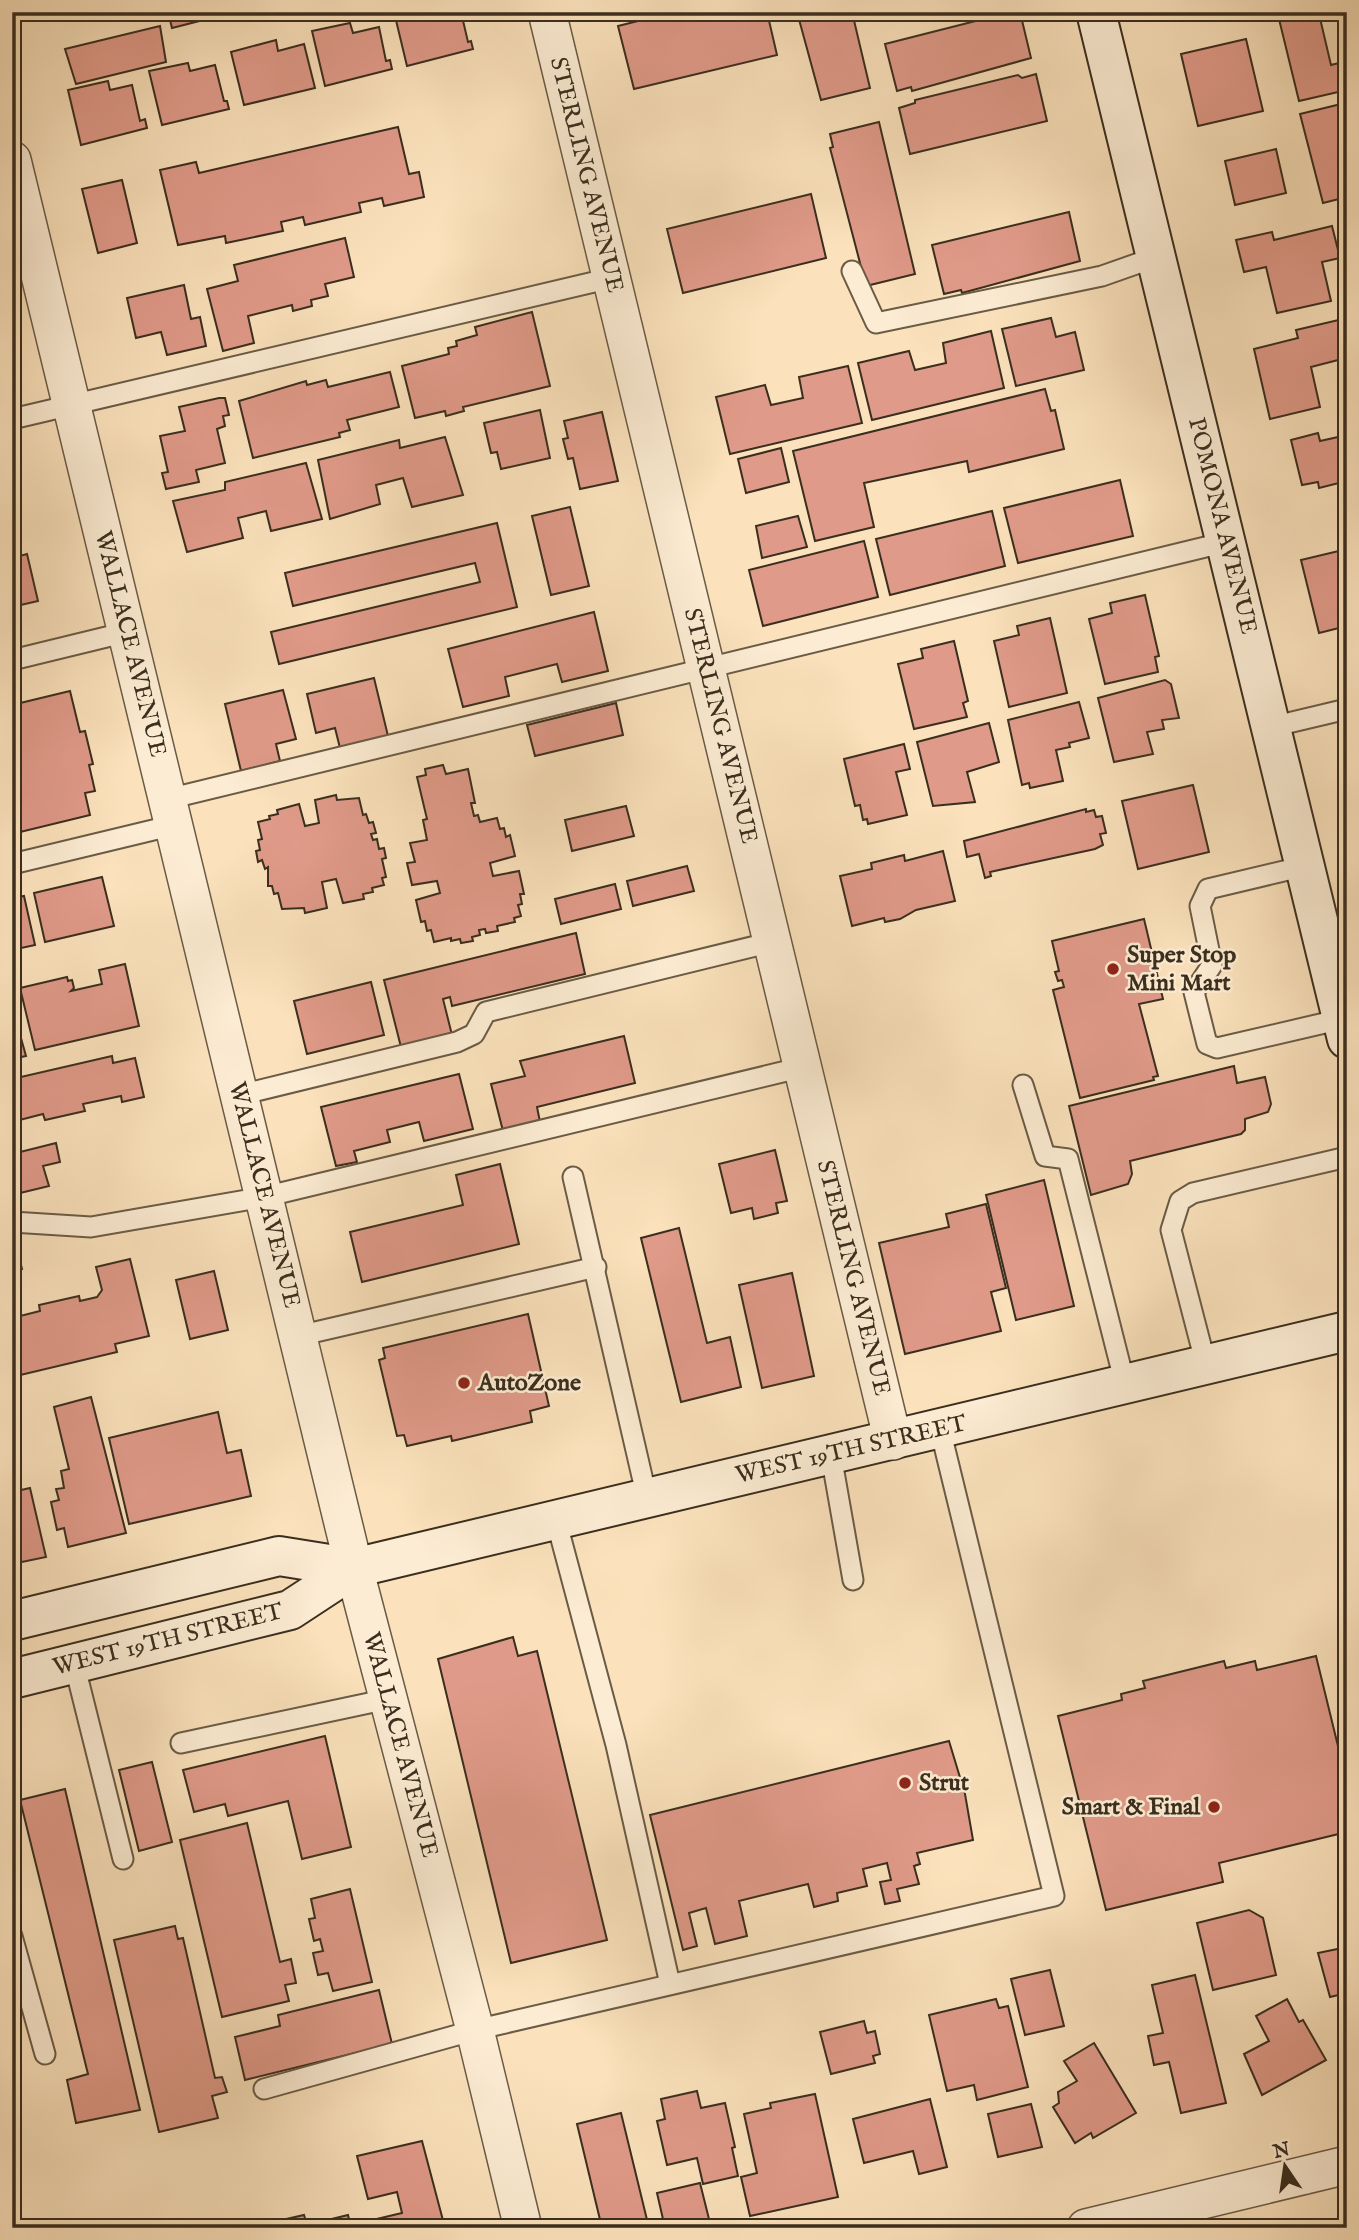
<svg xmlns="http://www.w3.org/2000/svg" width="1359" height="2240" font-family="'IM FELL English',serif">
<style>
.building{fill:#e09a89;stroke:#3a2e1e;stroke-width:2}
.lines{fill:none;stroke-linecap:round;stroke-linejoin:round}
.lane-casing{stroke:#6a5b46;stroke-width:23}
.street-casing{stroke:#6a5b46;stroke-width:40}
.secondary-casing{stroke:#3a2e1e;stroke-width:42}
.lane{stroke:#fcecd3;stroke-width:19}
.street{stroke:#fcecd3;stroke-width:37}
.secondary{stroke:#fcecd3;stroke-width:38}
.poi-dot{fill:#8f2418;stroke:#fcecd3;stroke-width:2.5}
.labels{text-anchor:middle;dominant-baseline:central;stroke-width:5;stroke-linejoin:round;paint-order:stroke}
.street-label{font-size:24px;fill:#3a2e1e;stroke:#fcecd3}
.poi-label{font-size:24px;font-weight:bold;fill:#3a2e1e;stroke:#fcecd3;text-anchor:start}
</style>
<rect width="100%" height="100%" fill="#fbe2bc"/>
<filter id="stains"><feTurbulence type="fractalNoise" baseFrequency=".00286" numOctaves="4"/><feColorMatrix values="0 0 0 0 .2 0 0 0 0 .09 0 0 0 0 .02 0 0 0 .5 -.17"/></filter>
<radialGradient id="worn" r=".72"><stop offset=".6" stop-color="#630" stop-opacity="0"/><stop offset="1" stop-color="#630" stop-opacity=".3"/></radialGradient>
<g class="building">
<polygon points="56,12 83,12 57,19"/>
<polygon points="168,12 235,12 172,28"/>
<polygon points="394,12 461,12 468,42 471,41 473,49 407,66"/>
<polygon points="674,12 767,12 777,55 634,89 618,26"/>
<polygon points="797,12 852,12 870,88 821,100"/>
<polygon points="1011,12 1020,12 1031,58 912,91 911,87 897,91 885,44"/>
<polygon points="1288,12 1308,12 1309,17 1319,14 1331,65 1347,61 1347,90 1299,101 1278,15"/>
<polygon points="350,23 353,33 379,27 386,61 390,60 392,69 325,86 312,31"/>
<polygon points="160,26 166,62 76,84 65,49"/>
<polygon points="1246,39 1263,111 1198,126 1181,54"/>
<polygon points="276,40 278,51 304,44 315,88 244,105 231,52"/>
<polygon points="188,63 190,71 215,65 224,101 227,101 229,109 162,125 149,71"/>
<polygon points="1036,74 1047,121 910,154 899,108 915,103 915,100 1018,75 1022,78"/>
<polygon points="108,81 110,90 132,85 140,121 145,119 147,128 81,145 68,90"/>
<polygon points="1341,104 1347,127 1347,197 1323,203 1300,114"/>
<polygon points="879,122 915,274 866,286 830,148 833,147 830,134"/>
<polygon points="398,127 409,174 419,172 424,197 384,206 382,198 359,203 361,212 305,225 303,217 281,222 283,231 226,243 225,236 178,245 160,170 196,162 199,173"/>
<polygon points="1276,149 1286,193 1235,205 1225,161"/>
<polygon points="122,180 137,243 98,253 82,189"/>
<polygon points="811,194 826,258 683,293 667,229"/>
<polygon points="1069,212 1080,261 962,293 961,290 944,294 932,245"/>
<polygon points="1332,226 1340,258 1322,262 1331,301 1277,313 1266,267 1244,272 1236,240 1272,232 1274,240"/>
<polygon points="345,238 354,277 325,284 328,296 311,300 312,306 293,311 292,305 248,316 254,343 223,351 207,289 238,281 234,265"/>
<polygon points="184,285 191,319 200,317 206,346 167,355 161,332 136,338 127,298"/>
<polygon points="532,312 550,386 463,407 464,411 446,416 445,411 415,418 402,366 449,354 448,348 457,346 456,341 477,335 475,327"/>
<polygon points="1051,318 1056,337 1075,332 1084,370 1016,386 1002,329"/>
<polygon points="1347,318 1347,379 1342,359 1311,367 1320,407 1270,419 1254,349 1298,338 1296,330"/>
<polygon points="991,331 1004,388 872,420 858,363 909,351 915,370 946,363 943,343"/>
<polygon points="848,366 862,423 730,454 716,397 765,385 771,405 803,398 799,377"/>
<polygon points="390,372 399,407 347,420 350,430 339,433 340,437 253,458 239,401 306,381 307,385 326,380 328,387"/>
<polygon points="1045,389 1051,411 1055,410 1064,449 969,472 967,461 864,483 874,527 815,541 793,451"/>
<polygon points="219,398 225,398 229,415 223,416 225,426 217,429 225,463 196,470 199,482 166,489 162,473 168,472 160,436 185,431 179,407"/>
<polygon points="540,410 550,458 501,469 497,452 491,453 484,423"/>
<polygon points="602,412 618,481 580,489 573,458 568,459 563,439 568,438 564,421"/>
<polygon points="1318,433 1320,441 1347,435 1347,481 1319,488 1318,482 1302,485 1291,440"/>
<polygon points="445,437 463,495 412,507 403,478 376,485 380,504 330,519 318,460 399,440 400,448"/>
<polygon points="781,448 789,482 746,493 738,459"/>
<polygon points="306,463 322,519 271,531 266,511 238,518 243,538 187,552 173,501 225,490 225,482"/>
<polygon points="1120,480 1133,536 1018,563 1004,508"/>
<polygon points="570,507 589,586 551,595 532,516"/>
<polygon points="992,511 1005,566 890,595 876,539"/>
<polygon points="798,516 807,547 762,558 756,526"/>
<polygon points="497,523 517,607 279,664 271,632 480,582 475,563 293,606 285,573"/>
<polygon points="864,541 878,597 763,626 749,570"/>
<polygon points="1347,549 1347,626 1319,633 1301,560"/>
<polygon points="27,554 38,601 12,607 12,558"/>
<polygon points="1145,595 1159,656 1155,657 1158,672 1105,684 1089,619 1112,613 1110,603"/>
<polygon points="594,612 608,671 562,682 557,664 505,677 509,696 463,707 448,649"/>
<polygon points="1050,618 1067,693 1009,707 994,641 1019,635 1017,626"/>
<polygon points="954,641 968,701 963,703 967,717 914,729 898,664 923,658 921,649"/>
<polygon points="374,678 388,736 340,748 335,728 316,733 307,694"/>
<polygon points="1165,680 1171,684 1179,718 1162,720 1164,729 1147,732 1153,754 1114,762 1098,698"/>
<polygon points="12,687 16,704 70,691 80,732 85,731 93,764 89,765 95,791 85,793 90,815 12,834"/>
<polygon points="283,690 296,739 276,744 280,761 241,771 225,704"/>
<polygon points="1079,702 1089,738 1069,743 1070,747 1056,750 1063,781 1030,788 1029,783 1022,785 1008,720"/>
<polygon points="616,703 623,735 535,756 527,725"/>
<polygon points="989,723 999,762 967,772 975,802 933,806 917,742"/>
<polygon points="904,744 910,769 896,772 907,815 868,824 867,819 863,820 860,805 855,806 844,759"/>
<polygon points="443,765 446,774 468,769 475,803 471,803 474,816 478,815 480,822 497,818 500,829 504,828 506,837 510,835 515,856 490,863 493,876 519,871 524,894 520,894 522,904 518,905 521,916 514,918 515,922 497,926 498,931 486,933 485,929 479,930 480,935 472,937 473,941 461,943 460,939 451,941 451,938 434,942 431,930 427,931 425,921 421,922 416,900 440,893 437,881 412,885 407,863 415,862 410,843 427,840 423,820 427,819 417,777 426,775 425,769"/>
<polygon points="1193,785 1209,852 1138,869 1122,801"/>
<polygon points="336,795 337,800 359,798 363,815 366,814 369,823 373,822 376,833 371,834 373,840 377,839 379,849 384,848 386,858 382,859 386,877 382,878 384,885 372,888 373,892 363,894 364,899 343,903 336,879 322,882 327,908 305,913 304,908 282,909 278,893 274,894 272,886 268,886 268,867 265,869 262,860 258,862 256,851 260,850 258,840 262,839 258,822 270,819 269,816 278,814 277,810 299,804 305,826 319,823 315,800"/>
<polygon points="626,806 634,836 572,851 565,820"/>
<polygon points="1086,809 1086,812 1094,810 1096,817 1102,816 1106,833 1100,834 1103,845 1095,849 990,872 991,876 985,878 979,854 967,857 964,841"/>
<polygon points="943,851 955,901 916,910 900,919 885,922 884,918 852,926 840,876 872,869 871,863 904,855 905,861"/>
<polygon points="687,866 694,891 633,906 627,881"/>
<polygon points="102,877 114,926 45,942 34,893"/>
<polygon points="615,884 621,909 561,924 555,899"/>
<polygon points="24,896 35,945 12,950 12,898"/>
<polygon points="1144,919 1163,999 1139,1004 1158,1076 1153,1077 1154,1080 1080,1098 1053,990 1064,987 1062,980 1058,981 1055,972 1059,971 1052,941"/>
<polygon points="576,933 585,974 452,1006 450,997 443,999 454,1043 403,1055 384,980"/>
<polygon points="125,964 139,1026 35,1050 20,988 67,977 68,981 72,980 74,988 71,991 102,984 99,970"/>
<polygon points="371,982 384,1035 307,1054 294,1001"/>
<polygon points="12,1006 26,1056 12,1059"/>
<polygon points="624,1036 635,1083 537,1107 540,1122 503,1131 491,1084 525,1076 520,1061"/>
<polygon points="112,1056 113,1063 135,1058 144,1097 122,1102 121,1096 83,1104 85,1111 45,1120 43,1114 12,1122 12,1079"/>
<polygon points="1234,1066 1237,1083 1265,1077 1271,1104 1268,1112 1245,1119 1245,1130 1241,1134 1130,1161 1132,1174 1128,1184 1091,1195 1069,1106"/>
<polygon points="459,1074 473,1129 424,1141 419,1122 387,1130 390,1142 354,1151 357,1162 336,1166 321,1107"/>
<polygon points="56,1143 60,1162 43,1166 49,1186 12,1195 12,1154"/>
<polygon points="775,1150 787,1201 776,1203 778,1213 754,1219 752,1208 731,1213 719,1164"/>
<polygon points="500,1164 519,1244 362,1282 350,1232 463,1205 456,1175"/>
<polygon points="1044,1180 1074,1306 1016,1320 986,1195"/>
<polygon points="986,1204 1006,1288 991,1292 1001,1331 905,1354 879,1243 949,1227 946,1214"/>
<polygon points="679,1228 707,1343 730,1337 741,1387 681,1402 641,1238"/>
<polygon points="15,1241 22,1269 12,1271 12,1242"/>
<polygon points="130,1259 149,1336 115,1344 117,1352 12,1377 12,1318 40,1311 39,1305 79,1296 80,1301 97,1297 102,1290 96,1267"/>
<polygon points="214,1271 228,1330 190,1339 176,1280"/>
<polygon points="792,1273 814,1376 762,1388 739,1285"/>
<polygon points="528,1314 549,1406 530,1411 532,1422 452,1441 451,1436 407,1446 404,1435 397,1436 379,1360 385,1358 383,1348"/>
<polygon points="91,1397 126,1533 68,1547 64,1528 57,1530 51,1502 59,1500 56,1489 64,1488 61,1471 69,1469 54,1407"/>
<polygon points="218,1412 227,1453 241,1450 251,1496 129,1524 109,1438"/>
<polygon points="30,1488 46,1557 12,1564 12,1492"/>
<polygon points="513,1637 518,1656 537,1651 607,1940 511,1963 438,1659"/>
<polygon points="1316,1656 1347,1783 1347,1832 1219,1863 1223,1882 1106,1910 1058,1716 1122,1700 1121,1694 1145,1688 1143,1681 1224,1661 1226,1668 1255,1661 1257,1670"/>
<polygon points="325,1736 351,1847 302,1859 288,1801 228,1816 225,1804 194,1812 183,1770"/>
<polygon points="949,1741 965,1794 973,1840 917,1853 920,1864 914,1866 919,1884 897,1889 900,1901 885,1904 880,1882 891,1880 887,1863 863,1869 867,1886 837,1893 838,1901 814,1907 808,1884 739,1901 747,1936 715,1944 706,1908 689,1913 697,1946 683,1950 650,1815"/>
<polygon points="152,1762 172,1842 139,1851 119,1770"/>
<polygon points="65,1789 140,2110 76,2123 67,2080 88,2074 20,1800"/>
<polygon points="247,1823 280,1962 291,1959 296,1983 285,1985 289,2001 222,2017 180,1840"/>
<polygon points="350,1889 372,1982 333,1991 328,1973 318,1975 313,1953 323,1951 320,1939 314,1941 309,1919 315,1918 311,1899"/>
<polygon points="1249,1910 1263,1918 1276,1975 1213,1990 1197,1923"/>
<polygon points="175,1926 178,1939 183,1938 215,2078 222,2077 227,2092 212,2096 218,2118 159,2132 114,1940"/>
<polygon points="1347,1947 1347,1993 1330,1997 1318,1953"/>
<polygon points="1050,1970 1064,2026 1025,2035 1011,1979"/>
<polygon points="1195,1975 1226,2103 1181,2113 1169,2062 1154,2065 1148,2036 1163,2033 1152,1985"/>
<polygon points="379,1990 392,2044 245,2080 235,2037 280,2026 278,2015"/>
<polygon points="996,1999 999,2008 1008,2006 1028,2087 977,2100 974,2085 947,2091 929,2015"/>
<polygon points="1287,1999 1299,2022 1303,2020 1326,2060 1262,2095 1244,2054 1269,2041 1256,2016"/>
<polygon points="864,2021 867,2033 875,2031 880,2054 873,2056 875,2063 831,2074 820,2032"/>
<polygon points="1094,2043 1136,2113 1093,2138 1091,2133 1075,2143 1053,2107 1059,2103 1058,2092 1077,2081 1064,2061"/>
<polygon points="697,2091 701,2108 725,2103 735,2147 732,2148 738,2176 703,2184 697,2158 667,2165 657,2121 665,2119 661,2099"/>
<polygon points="815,2094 838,2197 750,2216 741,2177 757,2173 744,2114 771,2108 770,2103"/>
<polygon points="930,2099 947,2167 919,2174 913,2151 864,2163 853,2119"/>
<polygon points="1031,2104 1042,2147 998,2157 988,2114"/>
<polygon points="621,2113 649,2228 602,2228 577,2124"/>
<polygon points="422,2141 445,2228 369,2228 368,2221 402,2213 397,2192 368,2199 357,2156"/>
<polygon points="700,2183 711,2227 665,2228 657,2193"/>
<polygon points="304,2215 307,2225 348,2215 351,2228 265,2228 264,2224"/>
</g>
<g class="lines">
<defs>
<g id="lane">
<polyline points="852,271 876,323 1102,276 1156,257"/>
<polyline points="12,419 611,278"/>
<polyline points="12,660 127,632"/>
<polyline points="1271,727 1347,709"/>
<polyline points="168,799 1226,542"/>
<polyline points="12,864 174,825"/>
<polyline points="1305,866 1208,889 1200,906 1212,965 1194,992 1207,1044 1217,1048 1342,1019"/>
<polyline points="1023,1085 1045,1156 1068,1159 1125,1384"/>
<polyline points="240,1095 457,1042 474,1034 486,1012 772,942"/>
<polyline points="573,1177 647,1498"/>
<polyline points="12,1222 91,1227 264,1197 803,1067"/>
<polyline points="298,1336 596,1267"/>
<polyline points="1206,1365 1171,1230 1180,1201 1193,1193 1347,1157"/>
<polyline points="831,1455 853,1580"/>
<polyline points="556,1520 616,1745 670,1984"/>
<polyline points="74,1663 123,1859"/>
<polyline points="181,1743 388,1699"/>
<polyline points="12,1936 45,2054"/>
<polyline points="264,2089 475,2030 1054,1896 940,1429"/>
</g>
<g id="street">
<polyline points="547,12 893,1441"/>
<polyline points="12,160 354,1568 475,2030 523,2228"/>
<polyline points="1086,2228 1347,2165"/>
</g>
<g id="secondary">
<polyline points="1096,12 1347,1039"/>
<polyline points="12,1621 279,1556 354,1568"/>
<polyline points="12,1679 290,1610 354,1568 1347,1331"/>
</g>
</defs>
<use href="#lane" class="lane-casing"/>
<use href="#street" class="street-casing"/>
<use href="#secondary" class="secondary-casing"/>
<use href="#lane" class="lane"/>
<use href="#street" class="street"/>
<use href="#secondary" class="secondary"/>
</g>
<g class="poi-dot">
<circle cx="1113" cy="969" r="7"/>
<circle cx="464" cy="1383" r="7"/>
<circle cx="905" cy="1783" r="7"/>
<circle cx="1214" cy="1807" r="7"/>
</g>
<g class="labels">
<g class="street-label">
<text transform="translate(586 175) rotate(76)">STERLING AVENUE</text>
<text transform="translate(1222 526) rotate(76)">POMONA AVENUE</text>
<text transform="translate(130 644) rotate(76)">WALLACE AVENUE</text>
<text transform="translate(720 726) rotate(76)">STERLING AVENUE</text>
<text transform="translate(264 1195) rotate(76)">WALLACE AVENUE</text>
<text transform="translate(853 1278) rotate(76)">STERLING AVENUE</text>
<text transform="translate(851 1450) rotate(-13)">WEST 19TH STREET</text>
<text transform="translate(168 1640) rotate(-14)">WEST 19TH STREET</text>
<text transform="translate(400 1745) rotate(75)">WALLACE AVENUE</text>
</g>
<g class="poi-label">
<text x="1127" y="955">Super Stop<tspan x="1127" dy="28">Mini Mart</tspan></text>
<text x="478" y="1383">AutoZone</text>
<text x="919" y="1783">Strut</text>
<text x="1200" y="1807" text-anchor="end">Smart &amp; Final</text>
</g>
</g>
<rect width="1359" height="2240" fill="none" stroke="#fbe2bc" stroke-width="42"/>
<rect x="14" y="14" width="1331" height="2212" fill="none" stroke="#3a2e1e" stroke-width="3.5"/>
<rect x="21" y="21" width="1317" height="2198" fill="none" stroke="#3a2e1e" stroke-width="2"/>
<g transform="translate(1285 2166) rotate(347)" stroke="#fcecd3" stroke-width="5" paint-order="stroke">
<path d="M0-5L12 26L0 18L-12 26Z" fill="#3a2e1e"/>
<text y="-10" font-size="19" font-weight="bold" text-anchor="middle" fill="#3a2e1e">N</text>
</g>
<rect width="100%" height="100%" filter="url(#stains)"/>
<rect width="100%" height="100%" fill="url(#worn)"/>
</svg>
